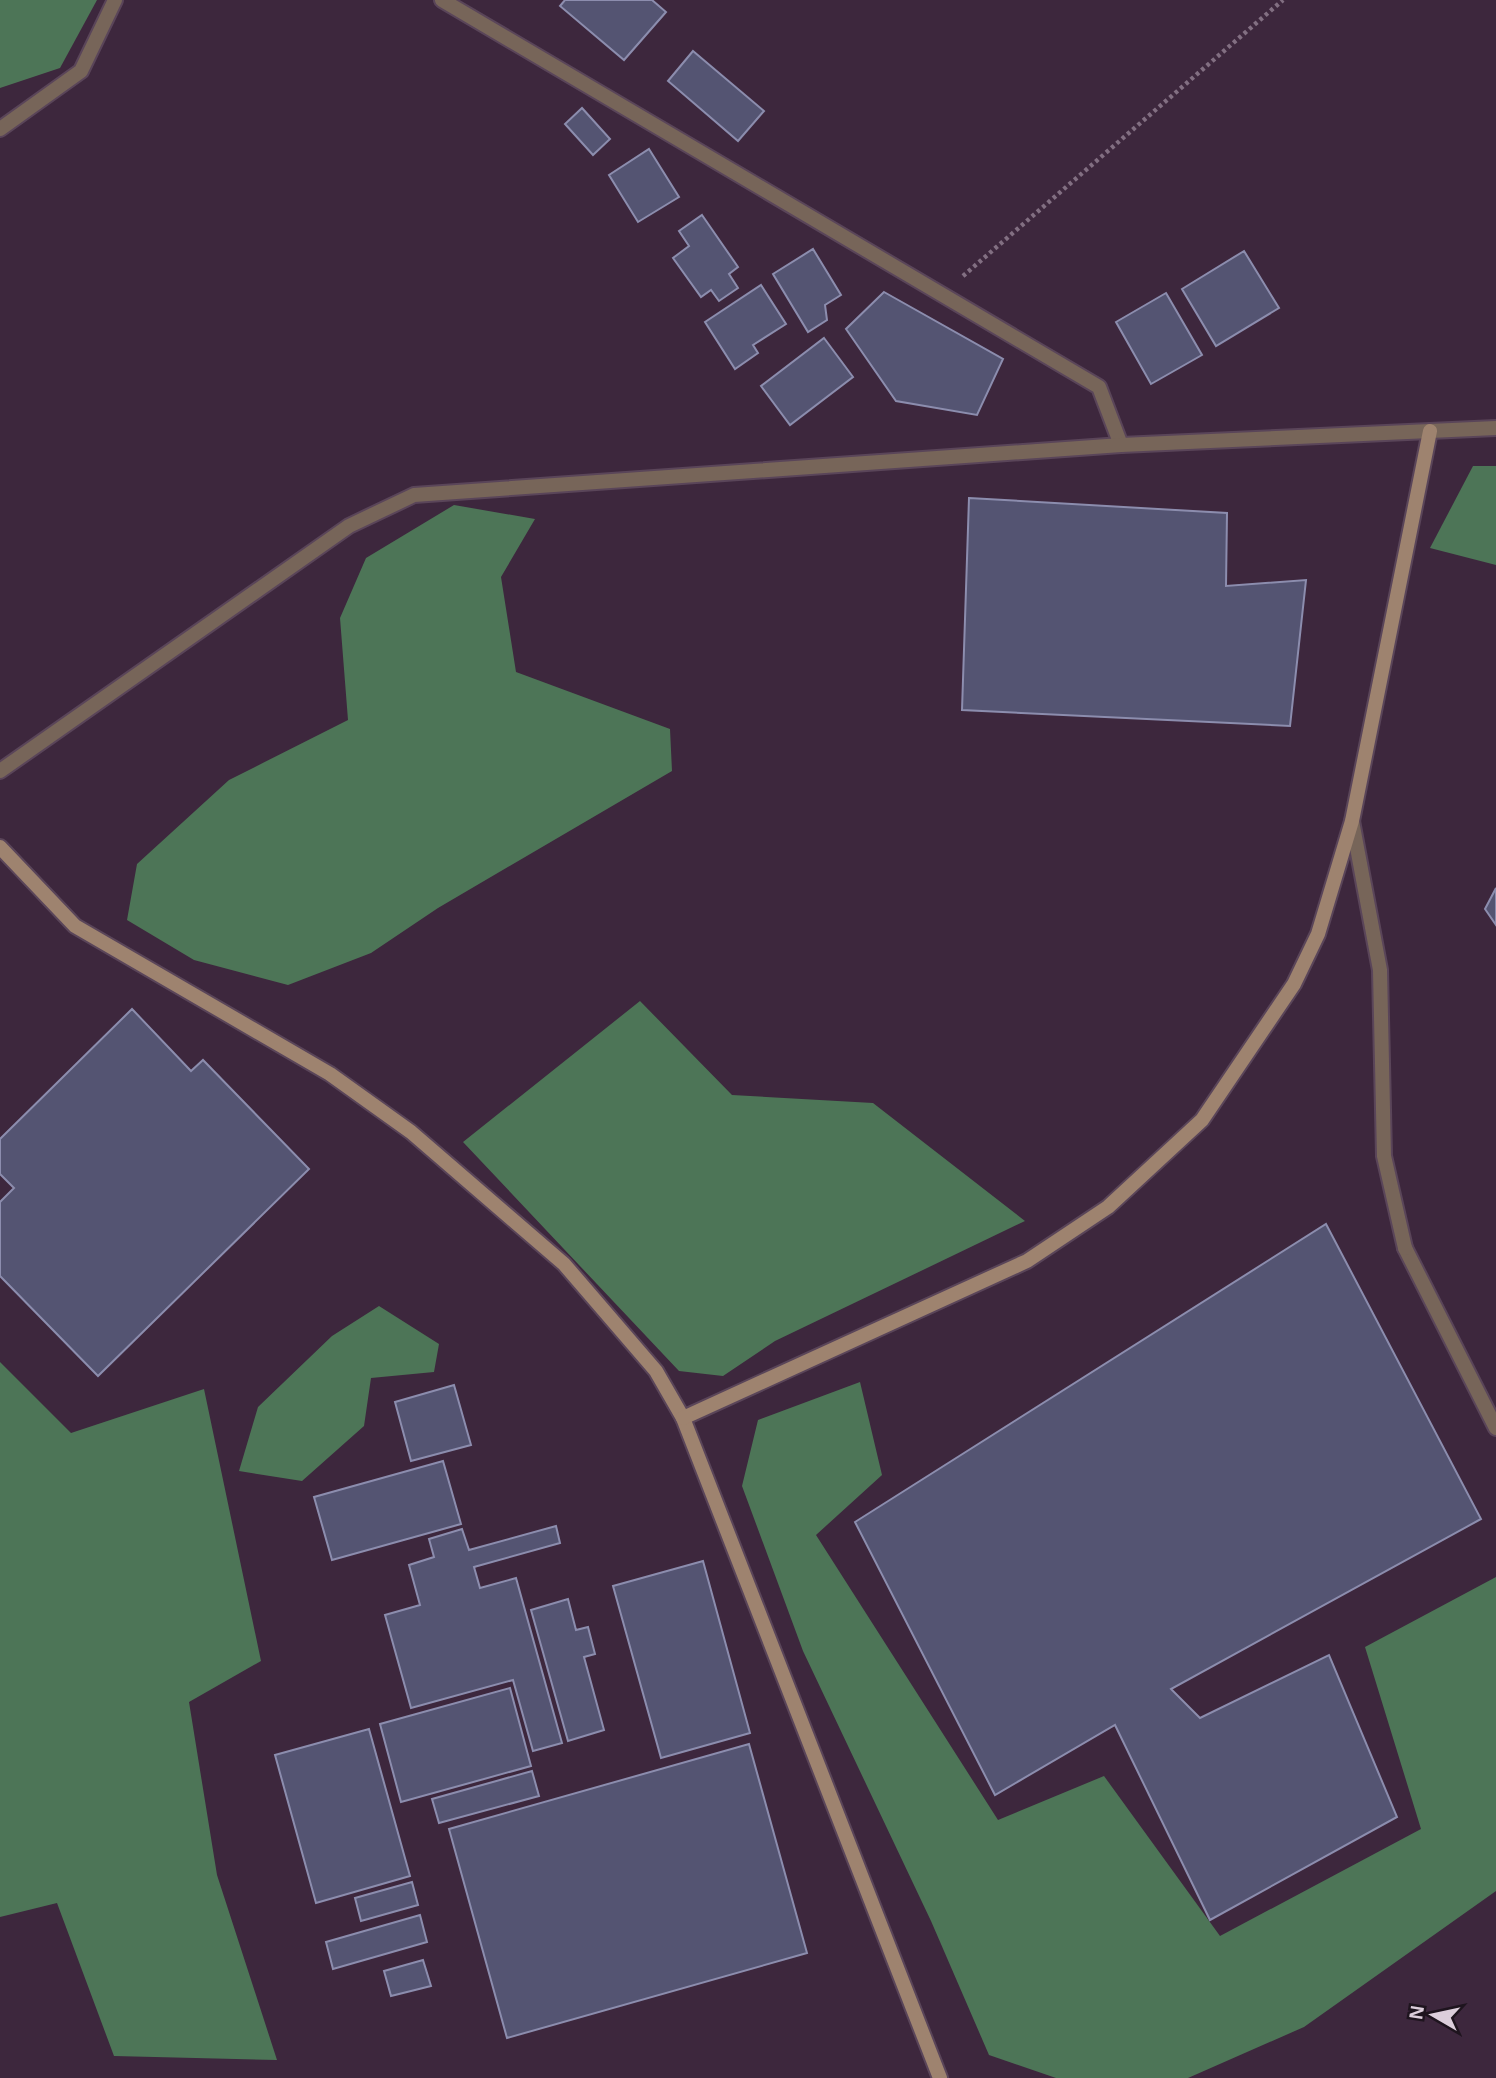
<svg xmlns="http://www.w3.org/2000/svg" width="1496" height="2078" font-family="Arial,sans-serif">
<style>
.forest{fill:#4d7557}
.building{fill:#545472;stroke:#8c8dae;stroke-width:2}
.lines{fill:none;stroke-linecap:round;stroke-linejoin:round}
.lane-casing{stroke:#5a4559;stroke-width:18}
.street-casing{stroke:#5a4559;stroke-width:18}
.secondary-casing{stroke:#5a4559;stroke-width:18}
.path{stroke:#826f82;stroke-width:4.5;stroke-dasharray:3.5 3.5;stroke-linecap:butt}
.lane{stroke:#776559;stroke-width:14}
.street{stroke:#776559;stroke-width:14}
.secondary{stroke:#9e836f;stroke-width:14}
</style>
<rect width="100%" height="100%" fill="#3d273d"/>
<g class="forest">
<polygon points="0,0 97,0 60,68 0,88"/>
<polygon points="1473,466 1496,466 1496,565 1430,548"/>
<polygon points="454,505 535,519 501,577 516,672 670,729 672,771 438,908 371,953 288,985 194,960 127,920 137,864 229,780 348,720 340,618 366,558"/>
<polygon points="640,1001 732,1095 873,1103 1025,1221 775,1341 723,1376 679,1371 463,1142"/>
<polygon points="379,1306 439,1344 434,1372 371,1378 364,1426 302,1481 239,1471 258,1407 332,1336"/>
<polygon points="0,1362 71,1433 204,1389 261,1661 189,1702 217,1875 277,2060 114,2056 57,1903 0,1917"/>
<polygon points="860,1382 882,1475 816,1535 998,1820 1104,1776 1220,1936 1421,1829 1365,1647 1496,1577 1496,1891 1304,2027 1188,2078 1056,2078 989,2055 931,1921 803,1651 742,1486 758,1420"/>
</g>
<g class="building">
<polygon points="565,0 652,0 666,12 624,60 560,6"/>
<polygon points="693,51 764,111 738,141 668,81"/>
<polygon points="582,108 610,139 593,155 565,124"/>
<polygon points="649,149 679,197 638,222 609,175"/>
<polygon points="702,215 738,267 729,274 738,288 719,301 711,290 701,297 673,258 689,246 679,231"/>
<polygon points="813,249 841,295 825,305 827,320 808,332 773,274"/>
<polygon points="1244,251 1279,308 1216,346 1182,289"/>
<polygon points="761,285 786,324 753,345 758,353 735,369 705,322"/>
<polygon points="884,292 1003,359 977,415 896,401 846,329"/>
<polygon points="1166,293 1202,355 1151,384 1116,322"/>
<polygon points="824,338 853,377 790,425 761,386"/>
<polygon points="969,498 1227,513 1226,586 1306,580 1290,726 962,710"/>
<polygon points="1496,888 1496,925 1485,909"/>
<polygon points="132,1009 191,1071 203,1060 309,1169 98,1376 0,1276 0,1202 14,1188 0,1174 0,1139"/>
<polygon points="1326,1224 1481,1519 1171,1689 1200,1718 1329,1655 1397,1817 1210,1920 1115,1725 995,1795 855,1522"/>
<polygon points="454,1385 471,1445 411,1461 395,1402"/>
<polygon points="443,1461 461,1524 332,1560 314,1497"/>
<polygon points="556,1526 560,1543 474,1567 480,1588 516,1578 562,1743 533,1751 513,1680 411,1708 385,1615 420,1605 409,1565 434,1557 429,1539 462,1529 469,1550"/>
<polygon points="703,1561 750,1733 661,1758 613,1586"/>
<polygon points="568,1599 576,1630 588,1627 595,1654 584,1657 604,1730 568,1741 531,1610"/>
<polygon points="510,1688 531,1766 401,1802 380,1724"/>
<polygon points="369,1729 410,1876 316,1903 275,1755"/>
<polygon points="749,1744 807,1953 507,2038 449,1829"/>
<polygon points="532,1771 539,1796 439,1823 432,1799"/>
<polygon points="412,1882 418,1905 361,1921 355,1898"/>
<polygon points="420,1915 427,1942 333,1969 326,1942"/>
<polygon points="423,1960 431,1986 391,1996 384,1971"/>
</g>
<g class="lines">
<defs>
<polyline id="lane" points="1405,1248 1496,1428"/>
<g id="street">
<polyline points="442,0 1099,387 1121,445"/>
<polyline points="0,129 81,71 115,0"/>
<polyline points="0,771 349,526 414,495 1121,445 1496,428"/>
<polyline points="1352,821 1380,970 1384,1156 1405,1248"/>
</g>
<g id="secondary">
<polyline points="0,847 75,926 330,1074 411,1132 564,1264 656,1371 683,1418 940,2078"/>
<polyline points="683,1418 1027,1261 1108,1207 1202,1120 1294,984 1318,934 1352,821 1430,431"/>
</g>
</defs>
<use href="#lane" class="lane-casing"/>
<use href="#street" class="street-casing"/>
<use href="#secondary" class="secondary-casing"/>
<polyline class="path" points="963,276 1283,0"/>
<use href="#lane" class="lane"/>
<use href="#street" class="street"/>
<use href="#secondary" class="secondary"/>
</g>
<g transform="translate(1433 2015) rotate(279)" stroke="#1e141e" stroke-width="5" paint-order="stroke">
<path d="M0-5L12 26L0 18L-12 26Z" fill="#dccedb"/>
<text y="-10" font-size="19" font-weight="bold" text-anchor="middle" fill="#dccedb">N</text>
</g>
</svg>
